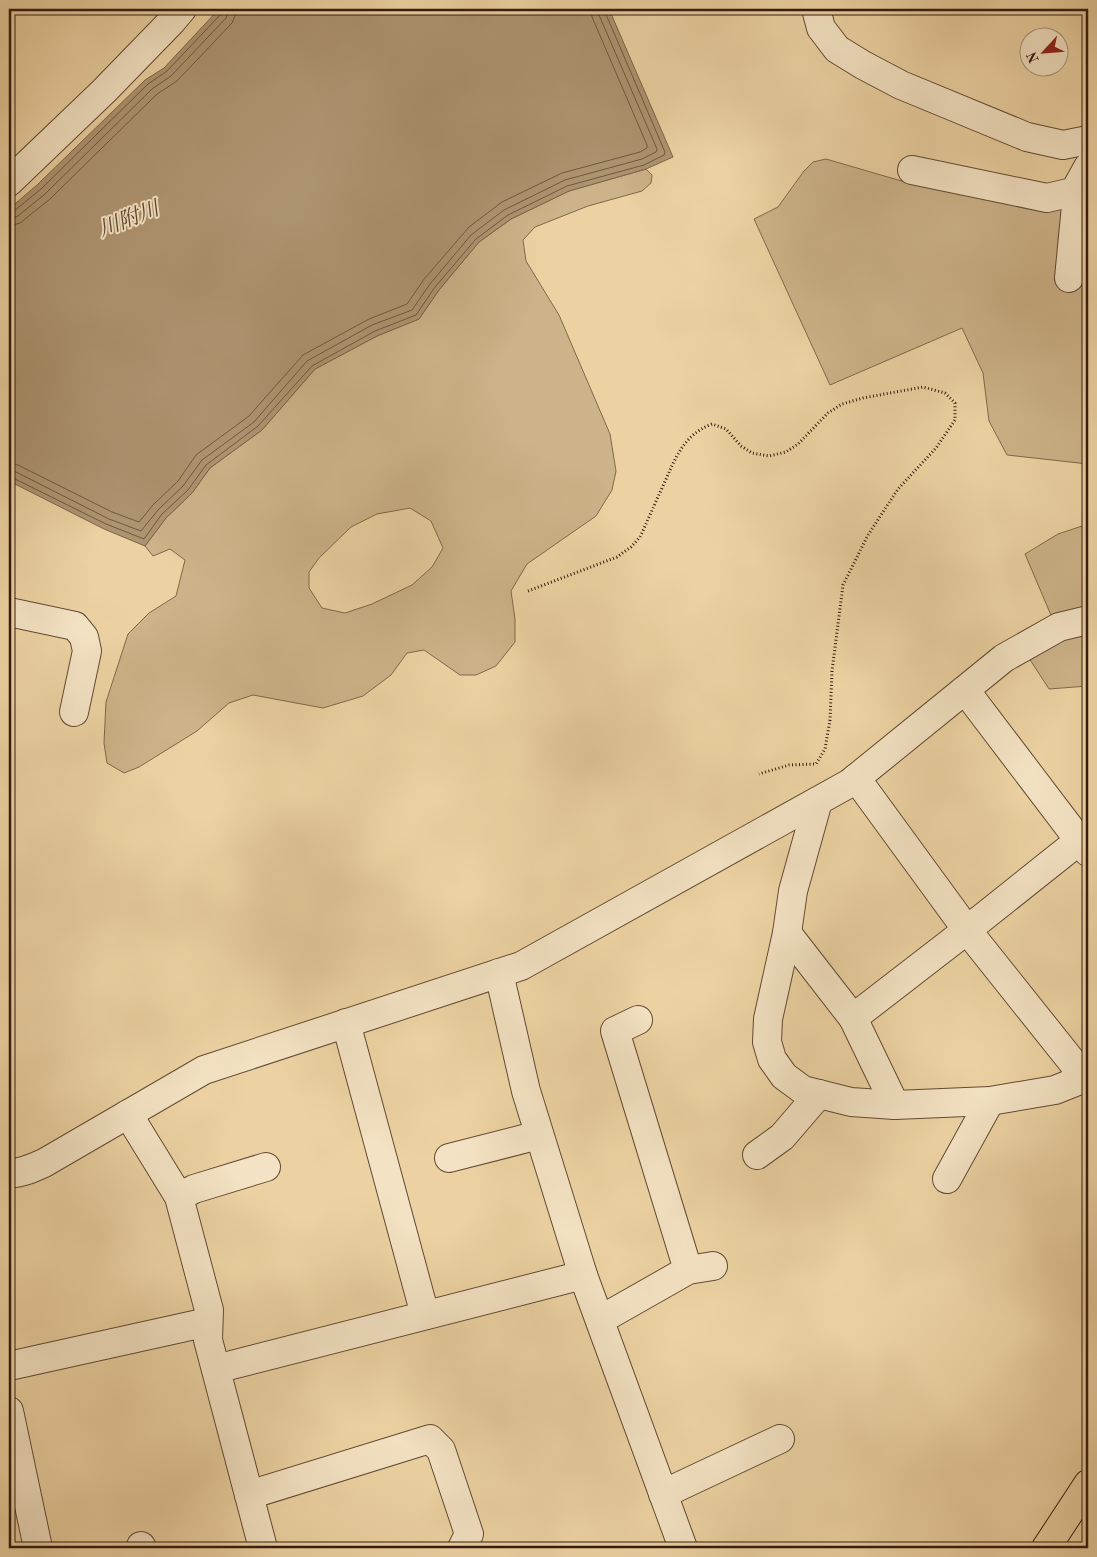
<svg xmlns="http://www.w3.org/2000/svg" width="1097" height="1557" font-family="'Old Standard TT','Noto Serif JP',serif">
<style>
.green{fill:#cdb389;stroke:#80684c;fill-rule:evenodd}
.water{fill:#ad9470;stroke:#7d644a}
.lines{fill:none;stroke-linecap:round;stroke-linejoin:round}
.shore{stroke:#705840;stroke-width:1}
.minor-casing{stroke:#624a34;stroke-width:30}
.major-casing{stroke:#341c10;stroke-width:30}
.path{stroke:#341c10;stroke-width:3;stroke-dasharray:1 2.5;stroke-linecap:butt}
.minor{stroke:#f3e2c3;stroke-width:28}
.major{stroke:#ecd2a2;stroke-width:28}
.labels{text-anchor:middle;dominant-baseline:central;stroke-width:4;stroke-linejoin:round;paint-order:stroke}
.water-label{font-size:21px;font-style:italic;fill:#5e4632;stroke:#f3e2c3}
</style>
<rect width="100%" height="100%" fill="#ecd2a2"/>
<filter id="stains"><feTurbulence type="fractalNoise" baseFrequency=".004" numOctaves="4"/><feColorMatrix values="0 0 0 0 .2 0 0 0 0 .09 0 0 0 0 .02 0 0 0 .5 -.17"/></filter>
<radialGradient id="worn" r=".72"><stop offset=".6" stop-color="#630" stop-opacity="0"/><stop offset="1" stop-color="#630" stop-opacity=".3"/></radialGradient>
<g class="green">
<polygon points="826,159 905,182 932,169 1049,194 1088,186 1088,464 1007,455 989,421 983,373 962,328 830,385 754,219 778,207 804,171 813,162"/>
<path d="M 646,169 L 652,175 L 651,183 L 642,191 L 588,206 L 535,227 L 523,240 L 526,261 L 559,315 L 610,434 L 616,471 L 612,490 L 596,516 L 527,564 L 511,591 L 515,619 L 515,642 L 496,666 L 476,675 L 460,675 L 424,650 L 407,653 L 391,675 L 363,696 L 323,708 L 253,695 L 229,703 L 197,731 L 139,767 L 124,773 L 107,763 L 104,743 L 106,702 L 128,634 L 149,613 L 176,596 L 185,560 L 170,549 L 153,556 L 145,546 L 166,518 L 192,493 L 210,468 L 262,430 L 315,369 L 377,336 L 419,319 L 439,290 L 479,242 L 511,219 L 569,191 ZM 410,508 L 431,521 L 443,548 L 432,567 L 412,585 L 372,604 L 345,613 L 322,608 L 309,588 L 309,572 L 319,558 L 351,527 L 377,514 Z"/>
<polygon points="1088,524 1088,686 1049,689 1025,652 1059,634 1025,554 1058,534"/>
</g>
<polygon class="water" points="219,9 609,9 673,157 646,169 569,191 511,219 479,242 439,290 419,319 377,336 315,369 262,430 210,468 192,493 166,518 145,546 104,529 9,481 9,209 37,185 145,80 164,68"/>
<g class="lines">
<g class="shore">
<polyline points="9,213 14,211 41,189 148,84 167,71 221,14 223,9"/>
<polyline points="9,219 18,216 45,194 152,89 171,76 226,18 229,9"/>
<polyline points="9,226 20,223 50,199 157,94 177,81 232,23 235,16 236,9"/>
<polyline points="9,463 18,465 112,512 139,522 153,505 178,481 196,455 249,416 303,355 369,319 407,304 425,278 469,227 502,202 562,173 640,152 647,148 647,145 592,17 591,9"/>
<polyline points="9,471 16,472 109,519 141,531 158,510 183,486 202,460 254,422 307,361 372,325 412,310 430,284 471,235 504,210 565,180 642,159 656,152 657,149 599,15 599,9"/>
<polyline points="9,477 13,478 106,524 144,539 162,514 188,490 206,465 258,426 312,366 375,331 416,315 435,287 476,239 508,215 567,186 644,165 664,155 665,152 605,12 605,9"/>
</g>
<defs>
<g id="minor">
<polyline points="816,9 821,28 837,49 863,65 901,85 1027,137 1063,145 1088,140"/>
<polyline points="912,170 1047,198 1077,191 1088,194"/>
<polyline points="9,182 104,91 172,21 182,9"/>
<polyline points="1069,278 1078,185 1088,167"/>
<polyline points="9,612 75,626 84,637 87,651 74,712"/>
<polyline points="965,690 1088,852"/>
<polyline points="856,778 967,930 1085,1078 1088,1078"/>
<polyline points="818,801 793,891 787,933 768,1019 767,1042 772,1059 784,1076 803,1090 851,1102 895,1105 990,1101 1055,1090 1085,1078"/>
<polyline points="787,933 853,1018 895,1105"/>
<polyline points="499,973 526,1091 583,1275 683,1548"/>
<polyline points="853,1018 967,930 1080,840"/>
<polyline points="638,1020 615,1031 688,1270"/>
<polyline points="346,1023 425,1315"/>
<polyline points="128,1114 179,1197 209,1310 208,1340 263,1548"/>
<polyline points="757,1155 782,1137 819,1094"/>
<polyline points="449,1158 539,1135"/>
<path d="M 9,1174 C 22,1173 33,1168 44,1163 L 204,1070 L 521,966 L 850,783 L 1004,658 L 1059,627 L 1088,620"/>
<polyline points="947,1179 990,1101"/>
<polyline points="179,1197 194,1189 266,1167"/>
<polyline points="600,1320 688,1270 713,1266"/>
<polyline points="9,1366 208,1322"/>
<polyline points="216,1369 583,1275"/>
<polyline points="9,1411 38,1548"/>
<polyline points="663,1494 780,1439"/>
<polyline points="249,1495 430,1439 441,1450 469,1534 462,1548"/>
<polyline points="141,1546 142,1548"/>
</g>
<polyline id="major" points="1046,1548 1088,1484"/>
</defs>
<use href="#minor" class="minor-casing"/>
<use href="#major" class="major-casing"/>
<path class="path" d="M 528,591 L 617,557 L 631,547 L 640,537 C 648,520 655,503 663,486 C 675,459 683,435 712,424 L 726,429 L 741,446 L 752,453 L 769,456 L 786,452 L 798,444 L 828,413 L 842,404 L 863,398 L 923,387 L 945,393 L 955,403 L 955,420 L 936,448 L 898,489 L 868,535 L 843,585 L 832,671 L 830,720 L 825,749 L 816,764 L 789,765 L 759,774"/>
<use href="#minor" class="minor"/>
<use href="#major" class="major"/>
</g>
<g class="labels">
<g class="water-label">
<text transform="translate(129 220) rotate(-21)">川附川</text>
</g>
</g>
<rect width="1097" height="1557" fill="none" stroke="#ecd2a2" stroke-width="30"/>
<rect x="10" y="10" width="1077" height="1537" fill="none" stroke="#341c10" stroke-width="2.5"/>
<rect x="15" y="15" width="1067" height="1527" fill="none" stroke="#341c10"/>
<g transform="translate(1044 52) rotate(244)"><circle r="24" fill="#f3e2c3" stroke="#a7937b"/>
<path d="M0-4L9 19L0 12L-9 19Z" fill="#8f2418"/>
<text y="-8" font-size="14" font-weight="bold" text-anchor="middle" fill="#341c10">N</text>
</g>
<rect width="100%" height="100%" filter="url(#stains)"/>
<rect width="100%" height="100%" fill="url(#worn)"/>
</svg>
